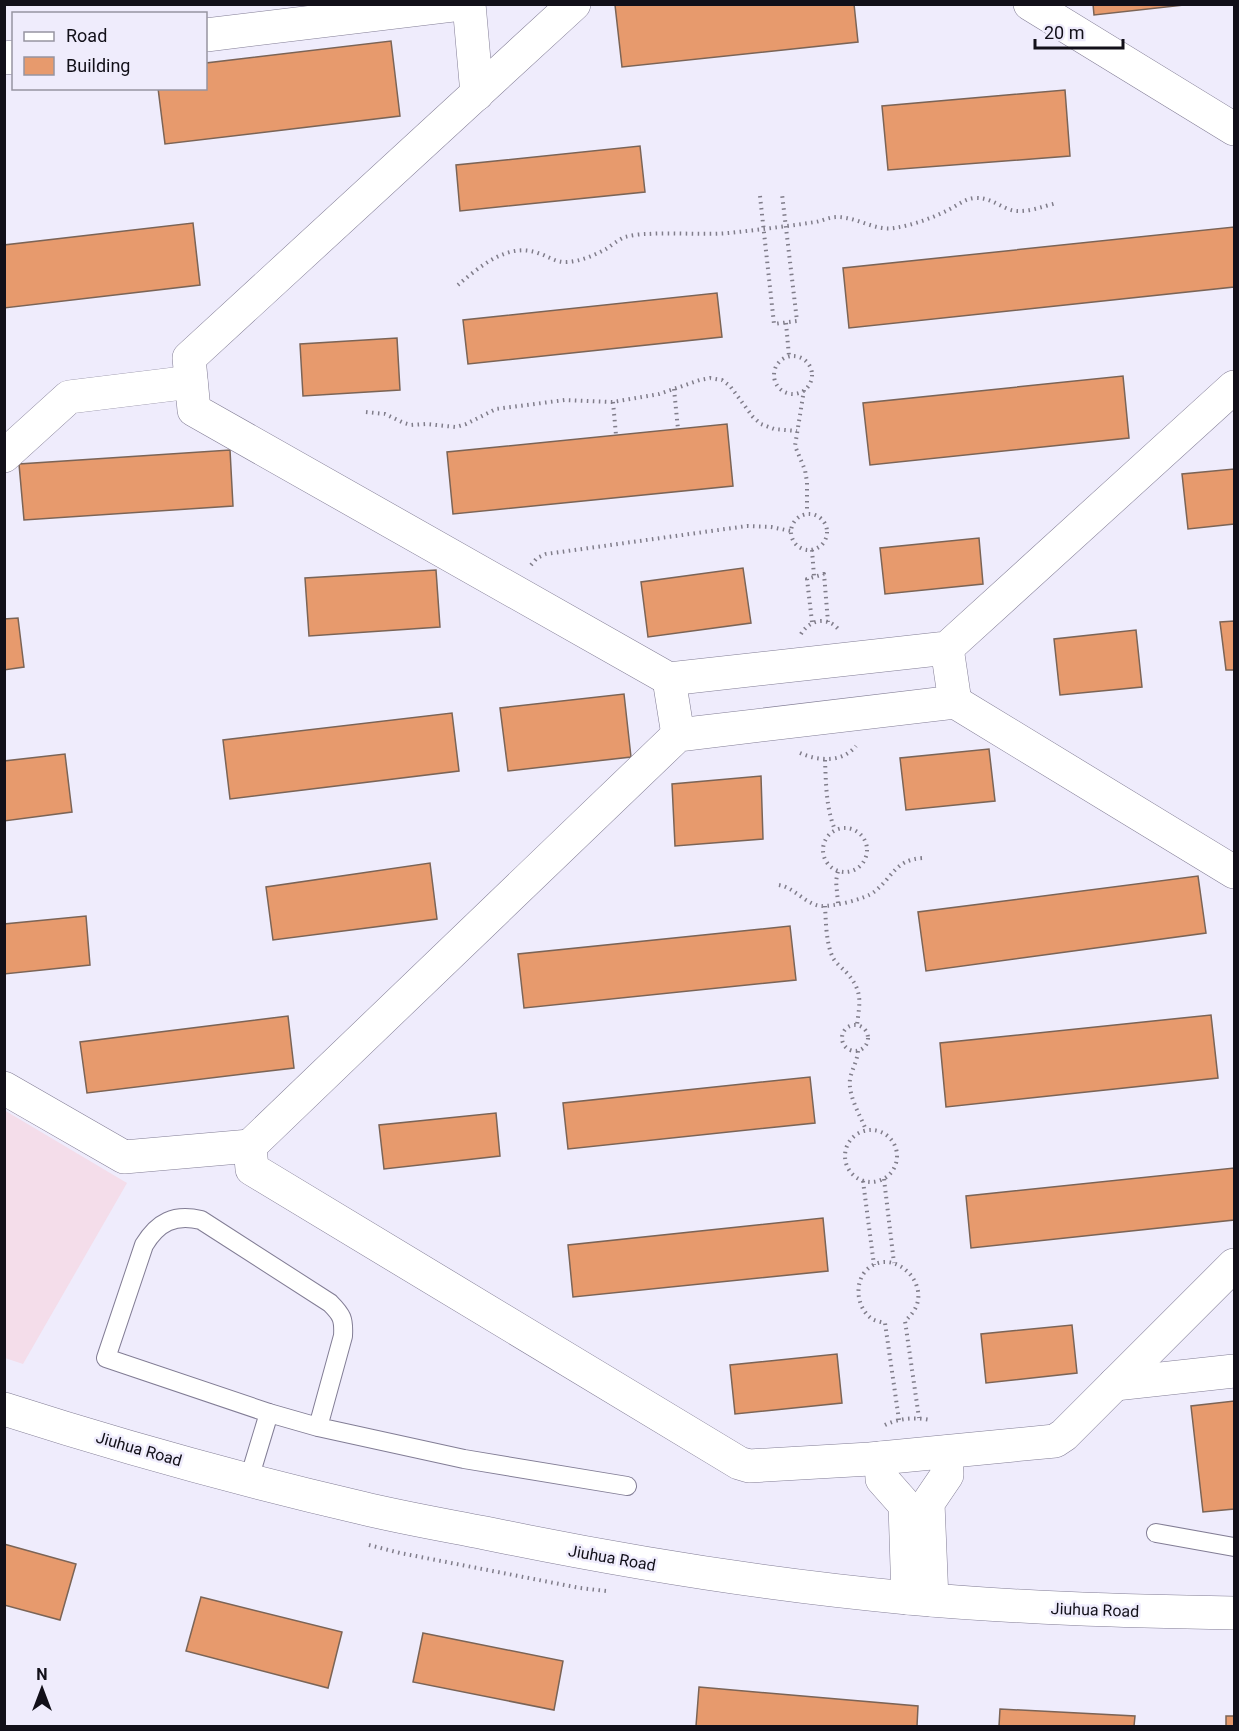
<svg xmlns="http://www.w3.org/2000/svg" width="1239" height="1731" font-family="Roboto,sans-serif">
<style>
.education{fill:#f4ddea}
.building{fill:#e79a6d;stroke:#7b6456;stroke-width:1.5}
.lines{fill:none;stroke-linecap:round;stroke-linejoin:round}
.lane-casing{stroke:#827d95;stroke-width:20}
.street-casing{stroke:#827d95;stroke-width:34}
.secondary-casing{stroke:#827d95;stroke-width:34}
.path{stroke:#807d8a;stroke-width:4;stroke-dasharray:1.5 4.5;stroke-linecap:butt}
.lane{stroke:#fff;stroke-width:18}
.street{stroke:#fff;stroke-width:33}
.secondary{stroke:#fff;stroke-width:33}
.labels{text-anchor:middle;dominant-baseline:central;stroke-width:5;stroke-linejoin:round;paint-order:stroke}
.street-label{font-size:16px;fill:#121019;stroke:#efecfc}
</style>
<rect width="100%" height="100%" fill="#efecfc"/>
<polygon class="education" points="4,1110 127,1183 23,1364 5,1358"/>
<g class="building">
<polygon points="854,4 858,42 622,67 615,5"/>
<polygon points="1093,4 1193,4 1094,15"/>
<polygon points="391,41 400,116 165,144 158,88 206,88 206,63"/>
<polygon points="1065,90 1070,156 888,170 882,106"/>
<polygon points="640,146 645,192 460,211 456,165"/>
<polygon points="193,223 200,285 4,308 4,245"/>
<polygon points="1234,227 1234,287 849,328 843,268"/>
<polygon points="717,293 722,337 468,364 463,320"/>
<polygon points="397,338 400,390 303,396 300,344"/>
<polygon points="1123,376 1129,438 870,465 863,403"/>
<polygon points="727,424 733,486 453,514 447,452"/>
<polygon points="230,450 233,506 24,520 19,464"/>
<polygon points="1234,469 1234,524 1188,529 1182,474"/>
<polygon points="979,538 983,584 885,594 880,548"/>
<polygon points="743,568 751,623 648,637 641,582"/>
<polygon points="436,570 440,627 309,636 305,578"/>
<polygon points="18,618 24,667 4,670 4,619"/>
<polygon points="1234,621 1234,670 1226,670 1220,622"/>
<polygon points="1136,630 1142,687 1060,695 1054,639"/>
<polygon points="624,694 631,757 508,771 500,708"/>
<polygon points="452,713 459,771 230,799 223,740"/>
<polygon points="989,749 995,801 906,810 900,758"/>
<polygon points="65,754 72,812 4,821 4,761"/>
<polygon points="761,776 763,839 675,846 672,784"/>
<polygon points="430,863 437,919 273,940 266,887"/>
<polygon points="1198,876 1206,933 926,971 918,912"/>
<polygon points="86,916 90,965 4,974 4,924"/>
<polygon points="790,926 796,980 524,1008 518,954"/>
<polygon points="1211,1015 1218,1078 946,1107 940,1043"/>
<polygon points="288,1016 294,1068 87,1093 80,1042"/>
<polygon points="810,1077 815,1123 568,1149 563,1103"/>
<polygon points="496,1113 500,1156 384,1169 379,1125"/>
<polygon points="1234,1168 1234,1220 971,1248 966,1196"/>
<polygon points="823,1218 828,1271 573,1297 568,1245"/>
<polygon points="1072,1325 1077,1373 986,1383 981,1334"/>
<polygon points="837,1354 842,1403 735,1414 730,1365"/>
<polygon points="1234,1401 1234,1509 1203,1512 1191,1406"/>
<polygon points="4,1544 76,1564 60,1620 4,1605"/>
<polygon points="201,1597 342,1632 328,1688 186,1651"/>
<polygon points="423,1633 563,1661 554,1710 413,1682"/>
<polygon points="699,1687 918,1706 917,1726 696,1726"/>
<polygon points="1000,1709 1135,1716 1134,1726 999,1726"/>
<rect x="1226" y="1716" width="8" height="10"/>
</g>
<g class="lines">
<defs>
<g id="lane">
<path d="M 318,1427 L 343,1336 C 344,1319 342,1315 330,1303 L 201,1220 C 174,1214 158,1222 144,1245 L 106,1358 L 269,1413 L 318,1427 L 464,1459 L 627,1486"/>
<polyline points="249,1479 269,1413"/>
<polyline points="1156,1533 1234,1547"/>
</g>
<g id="street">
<polyline points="469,4 477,94"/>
<polyline points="574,4 189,358 194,410 669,679 947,648 1234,387"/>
<polyline points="1030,4 1234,129"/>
<polyline points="206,35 461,4"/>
<polyline points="4,58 14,57"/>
<polyline points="4,456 69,397 191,382"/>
<polyline points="947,648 955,702"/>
<polyline points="669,679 678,735"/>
<polyline points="1234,872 955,702 678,735 250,1146 252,1169 739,1463 749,1466 870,1459 1055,1441 1064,1435 1234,1265"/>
<polyline points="4,1088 124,1157 250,1146"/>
<polyline points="1115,1384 1234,1371"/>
<polyline points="881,1458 882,1479 905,1505 908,1598"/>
<polyline points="932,1600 928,1503 947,1475 946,1452"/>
</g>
<path id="secondary" d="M 4,1409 C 122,1447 242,1480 362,1508 C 403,1518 444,1525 485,1533 C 625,1562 766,1585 908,1598 C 1017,1608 1125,1611 1234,1613"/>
</defs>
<use href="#lane" class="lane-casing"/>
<use href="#street" class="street-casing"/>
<use href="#secondary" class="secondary-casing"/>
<g class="path">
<polyline points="760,196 774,324 797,321 782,194"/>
<path d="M 458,285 C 479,267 508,242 538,253 C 548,256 556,263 568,262 C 581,261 595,255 606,249 C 612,245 618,240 625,237 C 632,235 641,234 648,234 C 678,232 708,236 738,232 C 764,229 790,226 815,222 C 822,221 829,217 837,217 C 857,217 875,231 894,228 C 913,225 933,218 950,209 C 958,205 965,199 974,198 C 988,197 996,204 1008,209 C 1023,215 1043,206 1057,203"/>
<polyline points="786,323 789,356"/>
<circle cx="793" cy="375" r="19"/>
<polyline points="674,389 678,429"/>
<polyline points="804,390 795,446 805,470 807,482 807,513"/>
<polyline points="613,402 616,435"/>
<polyline points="366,412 385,414 404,423 411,425 426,424 456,427 466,424 496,409 565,400 613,402 659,394 700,380 710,378 722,380 730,386 753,417 761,424 774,429 797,431"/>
<circle cx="809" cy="532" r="18"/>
<polyline points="812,550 814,576"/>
<polyline points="531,565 537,558 546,554 747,526 771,527 791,531"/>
<polyline points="812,622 807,579 824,574 828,622"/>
<path d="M 801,634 C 810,619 828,616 839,630"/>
<path d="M 800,753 C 818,761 842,763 856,746"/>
<path d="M 825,760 C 826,784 826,808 835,830"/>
<circle cx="845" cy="850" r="22"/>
<path d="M 779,885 C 795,888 805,904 821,906 C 832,907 866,899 874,892 C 893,877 895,860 922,858"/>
<polyline points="838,903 836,881 838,871"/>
<path d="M 825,906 C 826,923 826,943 833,958 C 836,963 842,968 846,972 C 863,991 860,1001 857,1025"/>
<circle cx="855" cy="1038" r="13"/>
<path d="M 858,1051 C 857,1062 852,1069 850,1079 C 848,1096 860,1115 866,1130"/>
<circle cx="871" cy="1156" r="26"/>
<polyline points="884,1179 894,1263"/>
<polyline points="863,1181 874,1265"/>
<path d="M 899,1420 L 885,1323 C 881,1322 876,1321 872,1319 C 858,1309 854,1287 864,1273 C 880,1252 908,1264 916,1284 C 922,1300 916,1311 905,1321 L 919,1418"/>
<path d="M 885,1425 C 899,1418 915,1417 930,1420"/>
<polyline points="369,1545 400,1553 580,1588 606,1591"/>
</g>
<use href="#lane" class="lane"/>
<use href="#street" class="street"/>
<use href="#secondary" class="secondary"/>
</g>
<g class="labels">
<g class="street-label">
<text transform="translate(139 1449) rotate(16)">Jiuhua Road</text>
<text transform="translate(612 1558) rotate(10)">Jiuhua Road</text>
<text transform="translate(1095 1610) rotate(2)">Jiuhua Road</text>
</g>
</g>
<rect width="1239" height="1731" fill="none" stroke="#121019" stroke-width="12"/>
<rect x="12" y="12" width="195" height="78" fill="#efecfc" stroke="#9794a1" stroke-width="1.5"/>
<rect x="24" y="32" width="30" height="9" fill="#ffffff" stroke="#9794a1" stroke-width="1.5"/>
<text x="66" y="42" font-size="18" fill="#121019">Road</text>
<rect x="24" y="57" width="30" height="18" fill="#e79a6d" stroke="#9794a1" stroke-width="1.5"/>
<text x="66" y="72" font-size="18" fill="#121019">Building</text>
<g transform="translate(42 1689)" stroke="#efecfc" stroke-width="4.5" paint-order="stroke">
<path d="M0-4.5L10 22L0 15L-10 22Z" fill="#121019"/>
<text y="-9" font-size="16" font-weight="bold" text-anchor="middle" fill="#121019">N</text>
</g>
<path d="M1035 39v9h88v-9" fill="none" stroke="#121019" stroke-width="3"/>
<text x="1044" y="39" font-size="18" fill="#121019" stroke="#efecfc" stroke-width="4.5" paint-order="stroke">20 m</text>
</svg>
